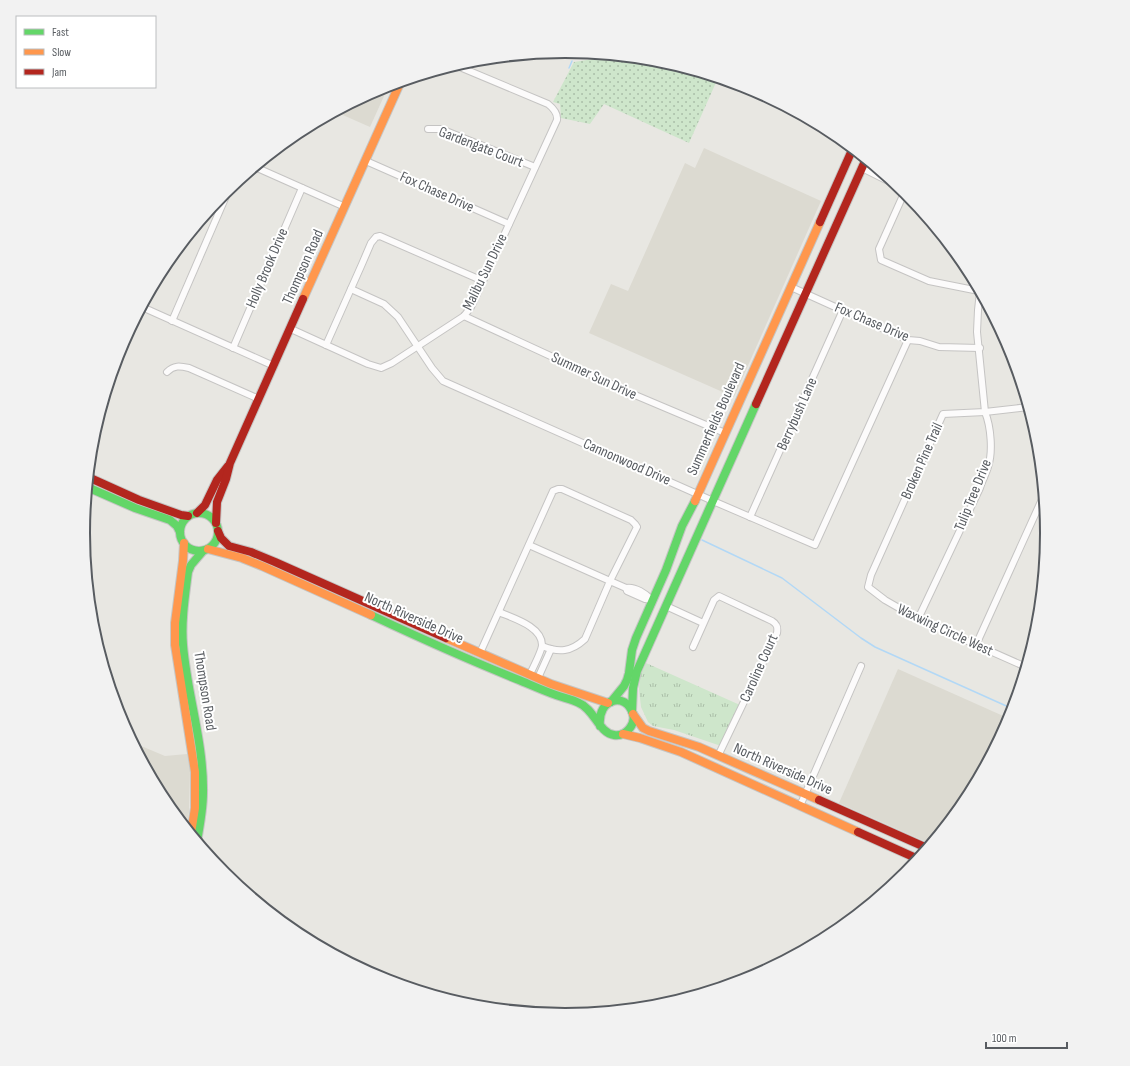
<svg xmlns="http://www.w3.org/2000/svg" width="1130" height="1066" font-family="'Sofia Sans Condensed',sans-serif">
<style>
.education{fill:#dcdad1}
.grass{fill:url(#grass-tufts)}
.park{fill:url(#park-dots)}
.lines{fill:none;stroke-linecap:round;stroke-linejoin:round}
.stream{stroke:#b2d8f6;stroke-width:1.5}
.street-casing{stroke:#c5c4c3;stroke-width:8}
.fast-casing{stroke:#c5c5c4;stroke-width:10}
.slow-casing{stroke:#c5c5c4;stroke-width:10}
.jam-casing{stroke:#c5c5c4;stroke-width:10}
.street{stroke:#fcfbfb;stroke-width:6}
.fast{stroke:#63d668;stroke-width:8}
.slow{stroke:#ff974d;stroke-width:8}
.jam{stroke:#b3261e;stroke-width:8}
.labels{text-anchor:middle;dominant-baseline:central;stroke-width:4;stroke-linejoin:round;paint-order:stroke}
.street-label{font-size:15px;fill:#585c61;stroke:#fff}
.rim{fill:none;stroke:#585c61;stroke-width:2}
</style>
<defs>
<pattern id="grass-tufts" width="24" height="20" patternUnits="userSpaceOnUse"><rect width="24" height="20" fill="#cee6cb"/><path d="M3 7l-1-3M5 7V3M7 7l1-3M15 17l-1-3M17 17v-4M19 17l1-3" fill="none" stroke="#aabea8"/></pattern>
<pattern id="park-dots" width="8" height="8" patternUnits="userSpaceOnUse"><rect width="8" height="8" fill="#cee6cb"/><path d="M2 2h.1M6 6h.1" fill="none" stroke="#aabea8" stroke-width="1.8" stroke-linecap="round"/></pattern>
</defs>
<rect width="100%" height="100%" fill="#e8e7e2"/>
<g class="education">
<polygon points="389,85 370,127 336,112 381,88"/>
<polygon points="704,148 821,201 734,397 589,333 611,284 628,291 685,163 695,168"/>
<polygon points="898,669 1010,719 966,801 931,844 839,803"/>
<polygon points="134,743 165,756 187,754 190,771 189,812 186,827 164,801"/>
</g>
<polygon class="grass" points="646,663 740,705 721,746 674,730 653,726 648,722 641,707 639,689 640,676"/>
<polygon class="park" points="612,56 659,60 718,78 689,143 604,104 590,124 561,118 560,104 553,102 574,62"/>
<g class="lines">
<g class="stream">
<polyline points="569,68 572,61"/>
<polyline points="702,540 782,578 861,638 875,647 1013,709"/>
</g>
<defs>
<g id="street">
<polyline points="428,129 441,129 535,167"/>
<polyline points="366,161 509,224"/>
<polyline points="255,167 345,207"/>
<polyline points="862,168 898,186"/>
<polyline points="905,191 879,249 881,260 929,281 979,291"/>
<polyline points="791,287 908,340 920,341 939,347 980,348"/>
<polyline points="351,289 384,304 398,317 432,368 443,381 713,501 815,545 908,340"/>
<polyline points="142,307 274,366"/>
<polyline points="464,316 635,395 725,433"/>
<polyline points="172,321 230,187"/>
<path d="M 291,329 L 368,364 L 381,368 L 392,363 L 464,316 L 471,307 L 557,120 C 558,113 553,108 548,104 L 455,65"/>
<polyline points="326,345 362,264 371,243 376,237 380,236 483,281"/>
<polyline points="233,348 302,188"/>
<path d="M 167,372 C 174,365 180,366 189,368 L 259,399"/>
<polyline points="750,517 843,310"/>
<path d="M 529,545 L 610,581 L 585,639 C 571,652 559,653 542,646"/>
<path d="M 626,588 C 635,586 646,594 652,600"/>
<polyline points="666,606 703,623"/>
<path d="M 499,612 C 512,618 542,626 542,645 C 542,650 533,668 530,674"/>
<path d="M 918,619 L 980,488 C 982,481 986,474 988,467 C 993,452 991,427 985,412 L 977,332 L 978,310 L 980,292"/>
<polyline points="976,645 1043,497"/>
<path d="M 693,647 L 714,600 L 719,596 L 772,621 C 777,624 778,627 777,633 L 718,756"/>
<polyline points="480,653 553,491 558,489 562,489 631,520 635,524 637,527 610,581 626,588 627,591 645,599 653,600"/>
<polyline points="1026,667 918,619 885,600 868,587 871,575 943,414 985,412 1028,407"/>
<polyline points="538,678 551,649"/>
<polyline points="800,806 861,666"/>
</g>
<g id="fast">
<polyline points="87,487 135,508 170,520 177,526 180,532"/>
<circle cx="199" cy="532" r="19"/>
<path d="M 371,615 C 420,638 469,660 519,680 C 531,685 544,691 556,695 C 564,698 572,699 579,703 C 594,709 599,733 614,735 C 625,737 636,725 633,714 C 626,691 597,698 600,726"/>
<polyline points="611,702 624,686 627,680 629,673 632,650 636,638 666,570 682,526 695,501"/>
<polyline points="632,711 633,688 637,671 756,404"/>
<path d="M 197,841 C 200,825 203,809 203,793 C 204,743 187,694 183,645 C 181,621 185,596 188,572 L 191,565 L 203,551"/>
</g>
<g id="slow">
<polyline points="303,299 401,81"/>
<polyline points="695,501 820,222"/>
<polyline points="184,543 183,561 175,623 175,645 195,772 195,808 191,833"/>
<polyline points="208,549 242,558 262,566 371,615"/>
<polyline points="446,638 551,684 608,703"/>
<polyline points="633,714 643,728 649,731 699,747 819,800"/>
<polyline points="623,734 640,738 681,752 858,832"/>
</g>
<g id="jam">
<polyline points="820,222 853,148"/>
<polyline points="756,404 866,159"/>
<polyline points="88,477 139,500 181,515 188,516"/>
<polyline points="197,513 205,505 217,480 228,466"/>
<polyline points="216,523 217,502 226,479 230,463 303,299"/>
<polyline points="218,531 221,538 229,546 251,552 275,562 446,638"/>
<polyline points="819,800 927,848"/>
<polyline points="858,832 918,859"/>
</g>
</defs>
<use href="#street" class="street-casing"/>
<use href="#fast" class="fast-casing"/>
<use href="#slow" class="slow-casing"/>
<use href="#jam" class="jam-casing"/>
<use href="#street" class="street"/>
<use href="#fast" class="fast"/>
<use href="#slow" class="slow"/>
<use href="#jam" class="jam"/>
</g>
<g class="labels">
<g class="street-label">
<text transform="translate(481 147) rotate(21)">Gardengate Court</text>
<text transform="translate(437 192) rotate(24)">Fox Chase Drive</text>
<text transform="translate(303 267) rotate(-66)">Thompson Road</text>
<text transform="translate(267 268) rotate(-67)">Holly Brook Drive</text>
<text transform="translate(485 272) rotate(-64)">Malibu Sun Drive</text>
<text transform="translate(872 322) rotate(23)">Fox Chase Drive</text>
<text transform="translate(594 376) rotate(25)">Summer Sun Drive</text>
<text transform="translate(797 414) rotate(-66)">Berrybush Lane</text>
<text transform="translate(716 419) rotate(-66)">Summerfields Boulevard</text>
<text transform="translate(922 461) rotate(-66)">Broken Pine Trail</text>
<text transform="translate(627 462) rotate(24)">Cannonwood Drive</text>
<text transform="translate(973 495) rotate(-68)">Tulip Tree Drive</text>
<text transform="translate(414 618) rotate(24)">North Riverside Drive</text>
<text transform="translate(945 630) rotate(25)">Waxwing Circle West</text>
<text transform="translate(759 668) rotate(-66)">Caroline Court</text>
<text transform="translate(205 691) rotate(81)">Thompson Road</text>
<text transform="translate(783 769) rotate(24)">North Riverside Drive</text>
</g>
</g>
<path d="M0 0H1130V1066H0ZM90 533a475 475 0 1 1 950 0a475 475 0 1 1-950 0Z" fill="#f2f2f2" fill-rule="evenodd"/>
<path class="rim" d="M90 533a475 475 0 1 1 950 0a475 475 0 1 1-950 0Z"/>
<rect x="16" y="16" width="140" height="72" fill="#ffffff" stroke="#bcbec0"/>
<rect x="24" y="29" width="20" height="6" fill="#63d668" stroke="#bcbec0"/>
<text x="52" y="36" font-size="12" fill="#585c61">Fast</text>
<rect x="24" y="49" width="20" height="6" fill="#ff974d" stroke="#bcbec0"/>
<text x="52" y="56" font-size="12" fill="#585c61">Slow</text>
<rect x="24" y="69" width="20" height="6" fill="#b3261e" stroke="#bcbec0"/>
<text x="52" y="76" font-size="12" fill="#585c61">Jam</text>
<path d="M986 1042v6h81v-6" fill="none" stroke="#585c61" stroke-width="2"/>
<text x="992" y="1042" font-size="12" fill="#585c61" stroke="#ffffff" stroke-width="3" paint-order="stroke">100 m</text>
</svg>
